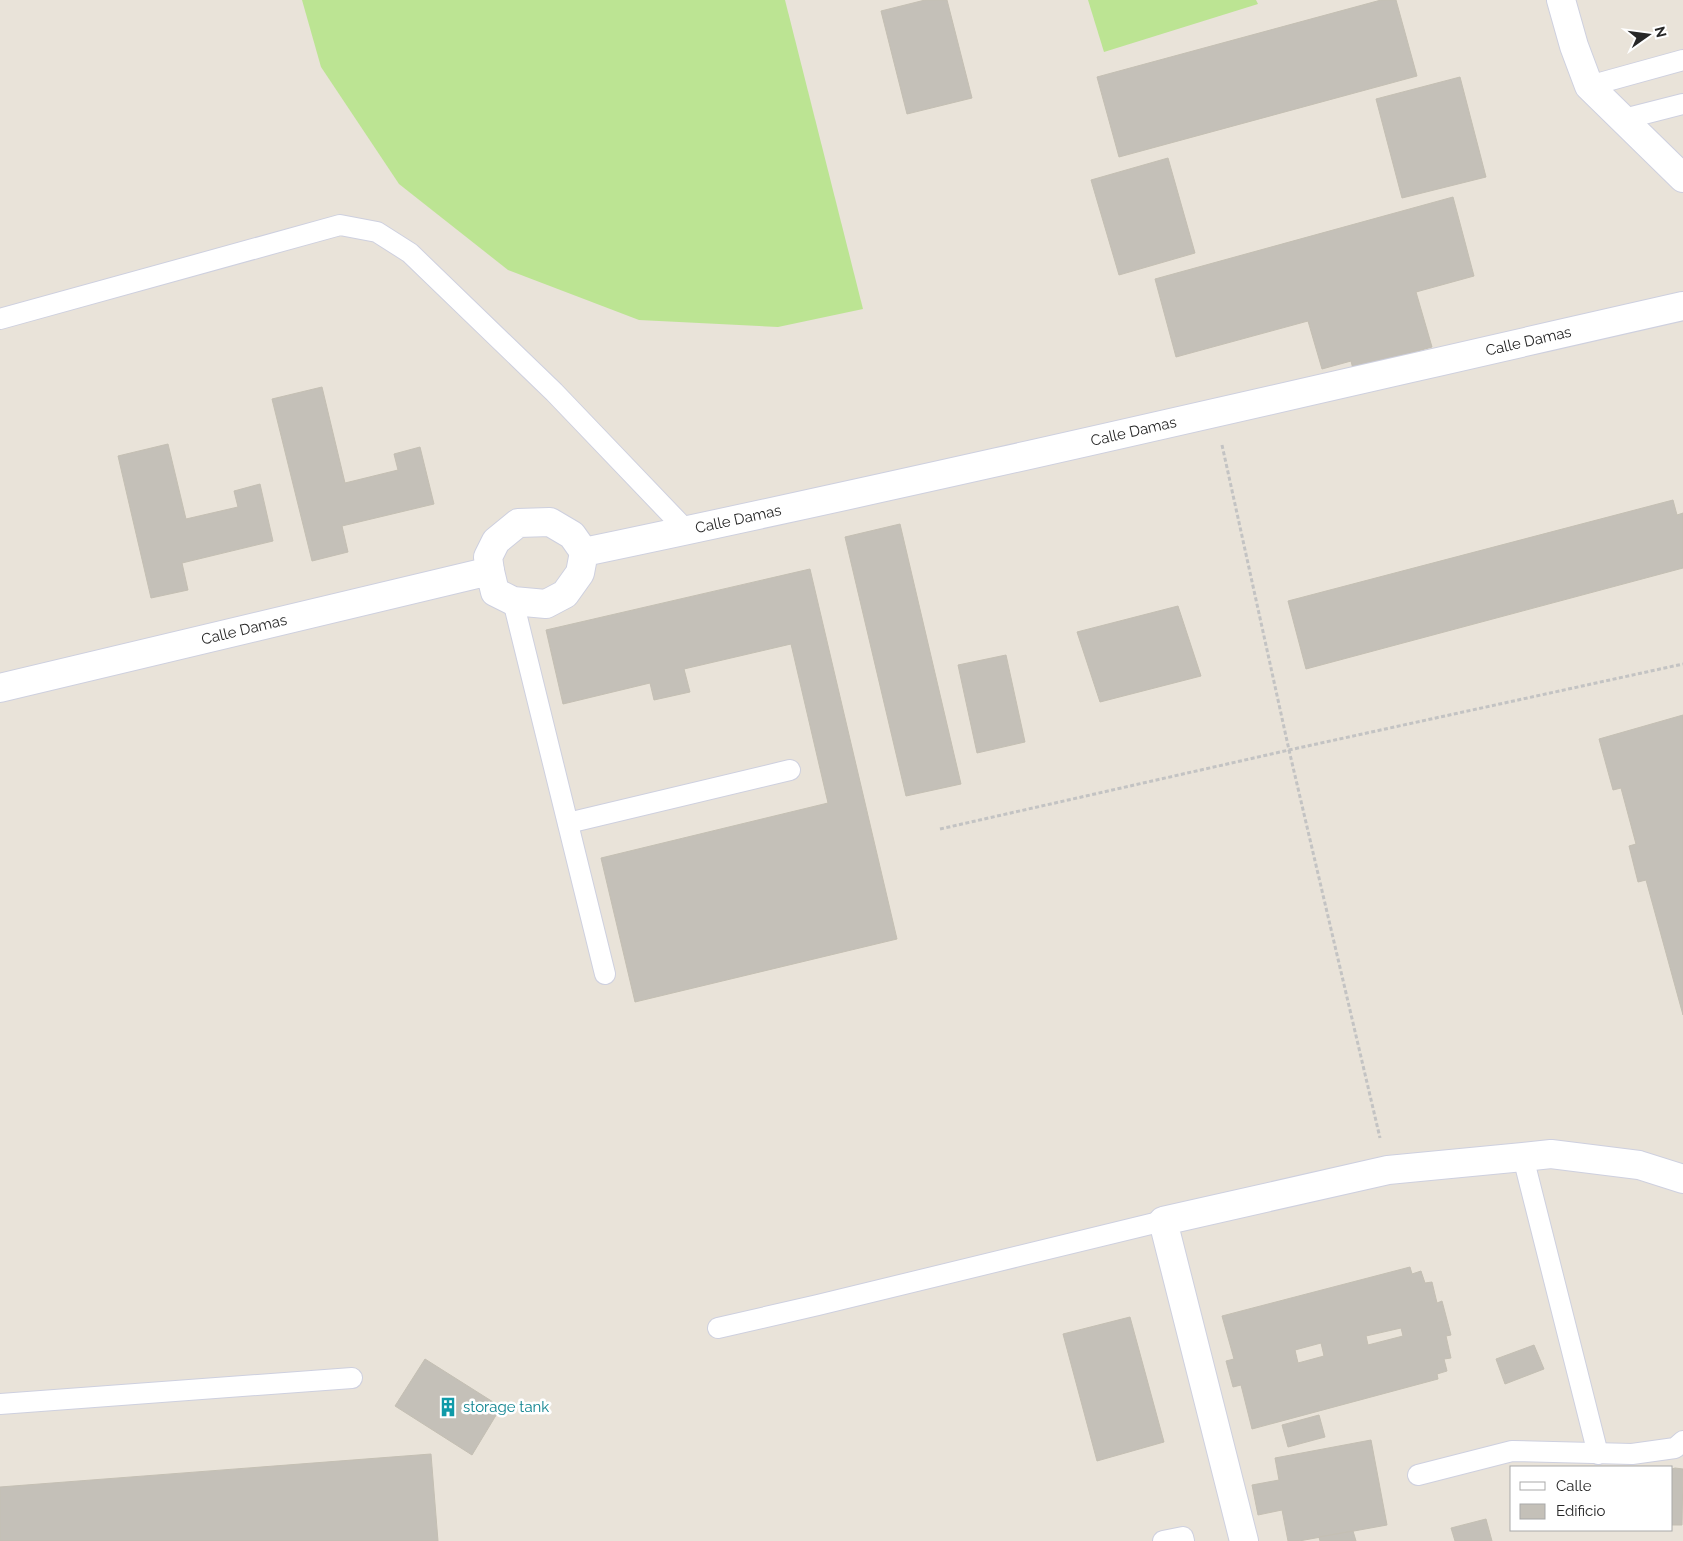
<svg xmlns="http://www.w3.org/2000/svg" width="1683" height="1541" font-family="Raleway,sans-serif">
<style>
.pitch{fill:#bce493}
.building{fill:#c4c0b8;stroke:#c4bfb3;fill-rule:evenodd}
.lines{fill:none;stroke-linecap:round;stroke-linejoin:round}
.service-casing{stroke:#ced0df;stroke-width:22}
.minor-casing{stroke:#ced0df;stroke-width:30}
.path{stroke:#c3c3c3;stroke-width:3;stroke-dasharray:4 2.5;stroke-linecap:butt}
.service{stroke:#fff;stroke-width:20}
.minor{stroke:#fff;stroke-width:28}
.labels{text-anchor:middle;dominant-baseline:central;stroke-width:5;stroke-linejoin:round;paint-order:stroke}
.street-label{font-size:15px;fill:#272727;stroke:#fff}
.culture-label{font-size:15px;fill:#0d838f;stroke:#fff;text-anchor:start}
</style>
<rect width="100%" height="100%" fill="#e9e3d9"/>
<g class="pitch">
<polygon points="302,0 785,0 863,309 778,327 639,320 508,270 399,184 321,67"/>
<polygon points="1088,0 1256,0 1258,4 1104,52"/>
</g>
<g class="building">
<polygon points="925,0 947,0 972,98 907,114 881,11"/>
<polygon points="1381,0 1396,0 1417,76 1119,157 1097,77"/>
<polygon points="1460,77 1486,177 1402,198 1376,99"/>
<polygon points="1168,158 1195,253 1119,275 1091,180"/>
<polygon points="1453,197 1474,276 1416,292 1432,347 1353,369 1351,361 1322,369 1308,321 1176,357 1155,279"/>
<polygon points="322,387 345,483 398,470 394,454 420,447 434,504 342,526 348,552 312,561 272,399"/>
<polygon points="168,444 186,519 238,507 234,491 260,484 273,541 182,563 188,590 151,598 118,456"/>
<polygon points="1673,500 1677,515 1683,513 1683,568 1306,669 1288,601"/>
<polygon points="900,524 961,784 906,796 845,537"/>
<polygon points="810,569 897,939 635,1002 601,858 828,803 791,644 684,669 690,692 654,700 650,683 563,704 546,630"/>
<polygon points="1178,606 1201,676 1100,702 1077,632"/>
<polygon points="1006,655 1025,742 977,753 958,665"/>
<polygon points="1683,715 1683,1015 1646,880 1638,882 1629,846 1636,844 1621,788 1613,790 1599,739"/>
<path d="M 1410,1267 L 1412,1274 L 1421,1271 L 1425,1283 L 1432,1282 L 1437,1303 L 1442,1301 L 1451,1335 L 1446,1336 L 1451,1358 L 1444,1359 L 1447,1371 L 1437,1374 L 1438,1379 L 1252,1429 L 1241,1385 L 1233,1387 L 1226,1361 L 1234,1359 L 1222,1316 ZM 1401,1328 L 1403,1336 L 1368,1345 L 1366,1336 ZM 1321,1343 L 1324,1356 L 1298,1363 L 1295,1350 Z"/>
<polygon points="1130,1317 1164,1442 1097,1461 1063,1334"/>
<polygon points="1534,1345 1544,1369 1505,1384 1496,1359"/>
<polygon points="425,1359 501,1407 472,1455 395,1406"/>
<polygon points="1319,1415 1325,1437 1288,1447 1282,1425"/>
<polygon points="1371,1440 1387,1525 1299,1541 1288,1541 1282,1510 1258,1515 1252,1485 1279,1480 1275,1458"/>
<polygon points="431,1454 438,1541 0,1541 0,1487"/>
<polygon points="1675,1468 1683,1469 1682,1525 1672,1525 1672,1469"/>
<polygon points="1486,1519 1492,1541 1455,1541 1451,1528"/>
<polygon points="1353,1531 1356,1541 1320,1541 1319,1537"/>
</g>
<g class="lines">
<defs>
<g id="service">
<polyline points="1589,86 1683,60"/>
<polyline points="1624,119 1683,104"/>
<polyline points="0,319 340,225 377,232 410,253 554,392 687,531"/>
<polyline points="513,601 605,974"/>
<polyline points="568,823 790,770"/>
<polyline points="1523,1157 1598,1454"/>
<polyline points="718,1328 818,1305 1163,1221"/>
<polyline points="0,1404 352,1378"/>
<polyline points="1418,1475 1512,1451 1632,1454 1675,1448 1683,1441"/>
<polyline points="1163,1541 1183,1537 1184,1541"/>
</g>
<g id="minor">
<polyline points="1561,0 1574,46 1589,86 1683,178"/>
<polyline points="490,571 488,557 496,541 518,523 550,522 572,535 584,552"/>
<path id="s1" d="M 0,688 L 490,571 L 495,592 L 513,601 L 546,604 L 565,594 L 580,573 L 584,552 C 952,475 1317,389 1683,306"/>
<polyline points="1244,1541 1163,1221 1388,1170 1523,1157 1551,1154 1639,1165 1683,1179"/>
</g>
</defs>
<use href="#service" class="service-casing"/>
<use href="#minor" class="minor-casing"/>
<g class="path">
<polyline points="1222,445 1289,750 1380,1138"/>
<polyline points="940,829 1289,750 1683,664"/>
</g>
<use href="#service" class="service"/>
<use href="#minor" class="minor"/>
</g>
<defs>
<symbol id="building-bare" viewBox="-9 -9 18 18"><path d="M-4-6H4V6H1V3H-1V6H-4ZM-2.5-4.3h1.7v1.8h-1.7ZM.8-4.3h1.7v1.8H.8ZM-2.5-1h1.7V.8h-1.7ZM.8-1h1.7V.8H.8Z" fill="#0f9aa8" stroke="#fff" stroke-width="2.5" paint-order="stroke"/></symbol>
</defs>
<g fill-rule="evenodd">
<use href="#building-bare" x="434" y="1393" width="28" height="28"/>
</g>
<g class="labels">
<g class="street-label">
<text stroke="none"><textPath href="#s1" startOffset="1615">Calle Damas</textPath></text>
<text stroke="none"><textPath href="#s1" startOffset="1210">Calle Damas</textPath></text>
<text stroke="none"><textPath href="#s1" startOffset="805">Calle Damas</textPath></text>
<text stroke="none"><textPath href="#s1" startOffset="251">Calle Damas</textPath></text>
</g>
<g class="culture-label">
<text x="463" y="1407">storage tank</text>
</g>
</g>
<rect x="1510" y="1466" width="162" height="65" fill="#ffffff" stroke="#a9a9a9"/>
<rect x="1520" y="1482" width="25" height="8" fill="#ffffff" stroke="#a9a9a9"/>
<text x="1556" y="1491" font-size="15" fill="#272727">Calle</text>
<rect x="1520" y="1504" width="25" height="15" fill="#c4c0b8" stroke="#a9a9a9"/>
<text x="1556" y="1516" font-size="15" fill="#272727">Edificio</text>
<g transform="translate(1648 35) rotate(76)" stroke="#ffffff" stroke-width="4" paint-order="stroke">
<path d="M0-4L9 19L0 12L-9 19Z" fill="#272727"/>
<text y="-8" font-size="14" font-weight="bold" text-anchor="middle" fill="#272727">N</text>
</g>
</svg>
